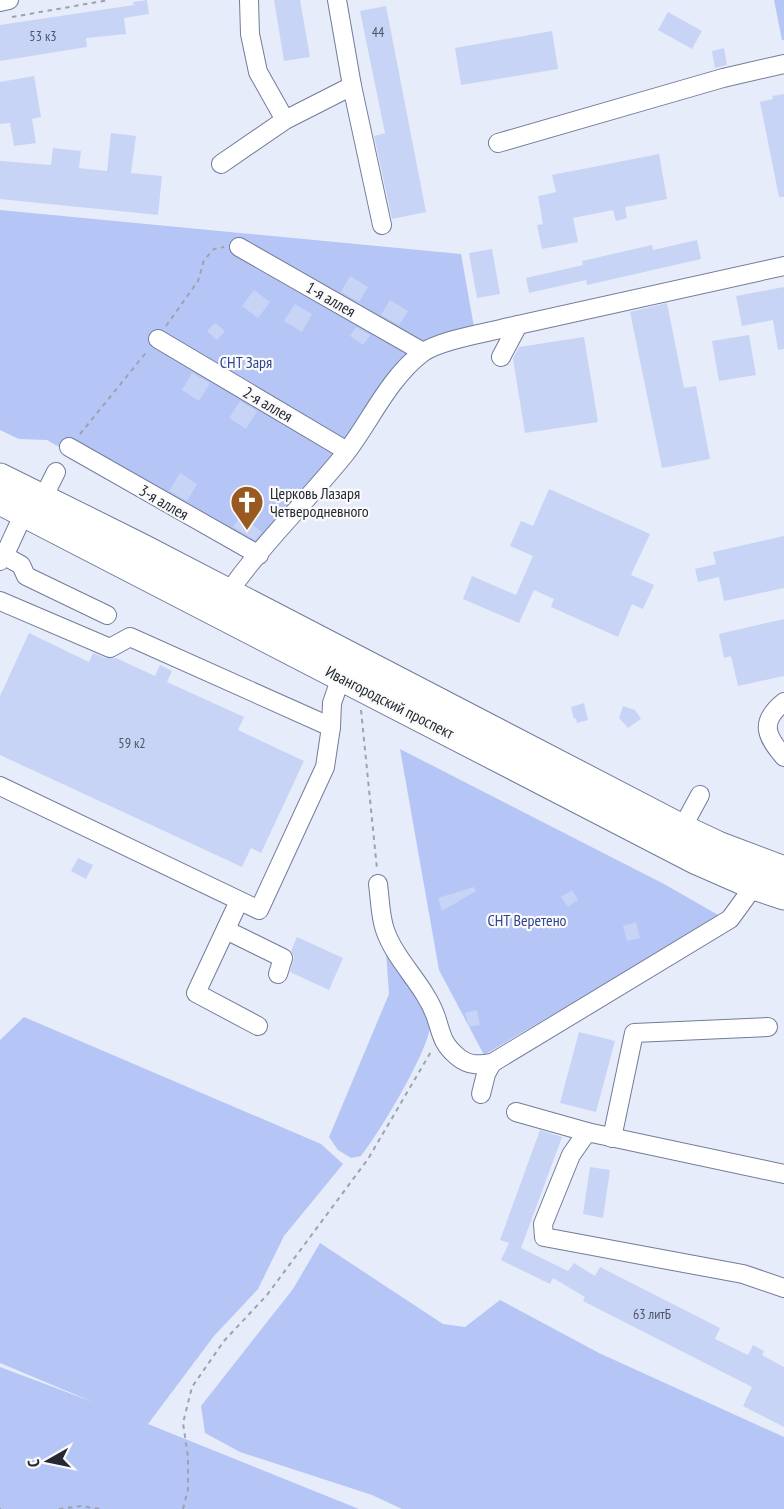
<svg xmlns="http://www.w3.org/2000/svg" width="784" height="1509" font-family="'PT Sans Narrow',sans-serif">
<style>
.green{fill:#b5c6f6}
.building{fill:#c8d4f5}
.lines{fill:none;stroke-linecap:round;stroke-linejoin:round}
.minor-casing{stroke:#727c9a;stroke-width:20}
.highway-casing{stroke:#727c9a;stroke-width:29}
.path{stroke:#9da2af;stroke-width:2;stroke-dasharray:4.5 4.5;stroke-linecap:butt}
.minor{stroke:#fff;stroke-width:18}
.highway{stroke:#fff;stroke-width:27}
.labels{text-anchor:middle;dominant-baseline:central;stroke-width:4.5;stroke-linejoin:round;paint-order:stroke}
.number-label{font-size:14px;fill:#4e5465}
.street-label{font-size:16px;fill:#252935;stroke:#fafafa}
.park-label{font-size:16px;fill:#31448e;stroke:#fafafa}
.poi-label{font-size:16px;fill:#252935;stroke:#fafafa;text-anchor:start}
</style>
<rect width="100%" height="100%" fill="#e7ecfa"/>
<g class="green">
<polygon points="774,0 784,0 784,40 782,40"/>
<polygon points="0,210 461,254 474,327 422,348 251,558 47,440 19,439 0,430"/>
<polygon points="400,749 664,884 720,916 484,1055 439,970"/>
<path d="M 385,939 C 398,959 429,1002 430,1025 C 430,1049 378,1135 361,1156 L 351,1158 L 338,1150 L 329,1137 L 389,994 Z"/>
<polygon points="24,1017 321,1144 343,1164 284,1236 258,1289 214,1336 148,1424 359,1509 0,1509 0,1367 93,1402 0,1363 0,1040"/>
<polygon points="320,1243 443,1324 465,1327 500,1300 599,1353 784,1437 784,1509 402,1509 372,1495 240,1452 205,1433 201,1406 293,1289"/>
</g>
<g class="building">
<polygon points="147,0 149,14 124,18 126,34 86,38 87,47 0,61 0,25 134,5 133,2"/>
<polygon points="274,0 300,0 310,57 284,61"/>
<polygon points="386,6 426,212 392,219 374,136 385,133 360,11"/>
<polygon points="668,12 702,31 692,49 658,30"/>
<polygon points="552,31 558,69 461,85 455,48"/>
<polygon points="724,48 727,65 715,68 712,51"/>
<polygon points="34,76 41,117 32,119 36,143 14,146 10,123 0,124 0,82"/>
<polygon points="784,94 784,197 779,197 760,102 773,99 772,96"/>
<polygon points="111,133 136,136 131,173 162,176 158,215 0,199 0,161 51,165 53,148 81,151 79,168 107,171"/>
<polygon points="659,154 667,199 625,207 627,218 616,221 613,210 573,218 578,242 542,249 537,225 543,224 538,196 556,192 552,175"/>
<polygon points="697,240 701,259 587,285 586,280 529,293 526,278 583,265 582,261 652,245 653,250"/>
<polygon points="492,249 500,294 477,298 469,253"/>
<polygon points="350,276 368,287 359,302 341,292"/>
<polygon points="784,287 784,349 778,350 773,320 742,326 736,296"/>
<polygon points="254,290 270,302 258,318 242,306"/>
<polygon points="390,300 408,311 399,325 381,315"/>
<polygon points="667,303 684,388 696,386 710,459 662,468 630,312"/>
<polygon points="295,304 312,314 302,332 284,321"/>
<polygon points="215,323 225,331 217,340 207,331"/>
<polygon points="356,327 370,335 363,345 350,336"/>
<polygon points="749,335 756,375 719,381 712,341"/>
<polygon points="584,337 598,422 525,433 513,359 519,347"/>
<polygon points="192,373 210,383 199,401 182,390"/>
<polygon points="240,401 257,411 246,429 229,418"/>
<polygon points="180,473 197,484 187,501 169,491"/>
<polygon points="549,489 650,534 631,575 654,585 643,609 632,604 618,637 551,607 554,599 534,590 519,623 463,599 472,576 516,595 533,556 510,546 521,521 533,526"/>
<polygon points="241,516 262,532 255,540 233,527"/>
<polygon points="784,536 784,588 724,601 719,577 698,582 695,569 716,564 713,552"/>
<polygon points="784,619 784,676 738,686 731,656 724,658 719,634"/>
<polygon points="29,633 89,662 93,653 106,658 116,658 155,676 160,665 172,671 167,682 244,717 238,730 304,761 261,853 251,848 242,867 0,755 0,696"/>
<polygon points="584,703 588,720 577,723 576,718 574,719 571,707"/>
<polygon points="623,706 635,710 641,719 628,728 619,718"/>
<polygon points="78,858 93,865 86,879 71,871"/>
<polygon points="474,887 476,891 442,911 438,898"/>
<polygon points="572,890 578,900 568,907 561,897"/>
<polygon points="636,922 640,938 627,941 623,926"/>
<polygon points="297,937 343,958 329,990 290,972 294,957 291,951"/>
<polygon points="477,1010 480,1025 469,1027 465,1013"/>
<polygon points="579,1032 615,1041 596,1112 560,1103"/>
<polygon points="540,1130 562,1137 521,1248 568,1271 574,1263 595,1276 600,1267 720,1328 715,1339 748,1355 753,1345 764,1351 762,1355 784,1367 784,1427 743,1406 752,1387 583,1301 585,1297 553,1278 550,1284 501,1260 509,1243 500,1240"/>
<polygon points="590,1167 610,1170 603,1218 583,1214"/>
</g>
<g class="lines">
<defs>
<g id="minor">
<polyline points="249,0 250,34 258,72 285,120"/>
<polyline points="337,0 352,86 382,225"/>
<polyline points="0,2 9,0"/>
<polyline points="498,143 723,78 784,64"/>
<polyline points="221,164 285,120 352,86"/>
<polyline points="239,247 423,352"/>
<polyline points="158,339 347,451"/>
<polyline points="501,357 518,325"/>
<polyline points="69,447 259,555"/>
<polyline points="43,498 56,472"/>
<polyline points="3,555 21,565 26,576 107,615"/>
<polyline points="0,561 6,552 24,513"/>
<path d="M 228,593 C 263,543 307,501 345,454 C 370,422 388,379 422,353 C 440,340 486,333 509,327 C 600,306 692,287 784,266"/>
<polyline points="0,601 110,648 130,637 331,727"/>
<path d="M 784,702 C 759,722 766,736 784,757"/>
<polyline points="0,786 259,910 325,767 331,727 332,703 341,677"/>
<polyline points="682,828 700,795"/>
<path d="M 378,884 C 380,898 380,916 385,930 C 396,962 425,985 436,1017 C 442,1035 442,1044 458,1057 C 469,1066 479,1065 492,1063 L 730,919 L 754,886"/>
<polyline points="239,901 196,993 258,1026"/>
<polyline points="226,930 283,958 278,974"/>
<polyline points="481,1094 486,1074 492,1063"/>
<polyline points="516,1112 587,1132"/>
<polyline points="612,1138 634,1033 768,1027"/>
<polyline points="784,1174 587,1132 571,1155 543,1224 544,1237 743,1274 784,1288"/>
</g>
<g id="highway">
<polyline points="0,477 141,547 682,828 718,845 784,870"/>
<polyline points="0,501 697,861 754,886 784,896"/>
</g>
</defs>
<use href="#minor" class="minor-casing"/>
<use href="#highway" class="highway-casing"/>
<g class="path">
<polyline points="12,17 109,0"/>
<polyline points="166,326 198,281 204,260 214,249 224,247"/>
<polyline points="80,434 148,350"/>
<polyline points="361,710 377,869"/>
<polyline points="0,1509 1,1509"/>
<polyline points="59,1509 81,1506 100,1509"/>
<polyline points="183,1509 188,1489 188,1457 183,1423 192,1387 224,1341 267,1295 368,1159 432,1050"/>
</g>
<use href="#minor" class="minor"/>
<use href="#highway" class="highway"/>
</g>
<defs>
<symbol id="church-pin" viewBox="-11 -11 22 30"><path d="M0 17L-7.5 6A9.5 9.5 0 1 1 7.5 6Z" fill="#985a20" stroke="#fafafa"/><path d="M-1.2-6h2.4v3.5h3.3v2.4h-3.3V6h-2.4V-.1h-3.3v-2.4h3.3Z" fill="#fff"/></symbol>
</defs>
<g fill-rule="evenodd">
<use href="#church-pin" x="228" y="483" width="38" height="52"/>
</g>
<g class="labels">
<g class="number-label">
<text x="378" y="32">44</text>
<text x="43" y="36">53 к3</text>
<text x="132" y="743">59 к2</text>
<text x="652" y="1314">63 литБ</text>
</g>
<g class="street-label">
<text transform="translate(331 299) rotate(30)">1-я аллея</text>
<text transform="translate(268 404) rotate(30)">2-я аллея</text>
<text transform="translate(164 502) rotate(30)">3-я аллея</text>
<text transform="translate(390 702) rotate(27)">Ивангородский проспект</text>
</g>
<g class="park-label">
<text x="246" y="362">СНТ Заря</text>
<text x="527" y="920">СНТ Веретено</text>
</g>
<g class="poi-label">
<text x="270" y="493">Церковь Лазаря<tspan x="270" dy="18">Четверодневного</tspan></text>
</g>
</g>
<g transform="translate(48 1461) rotate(261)" stroke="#fafafa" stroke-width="4.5" paint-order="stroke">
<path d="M0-4.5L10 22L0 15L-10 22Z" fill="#252935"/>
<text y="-9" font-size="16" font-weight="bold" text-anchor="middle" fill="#252935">С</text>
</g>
</svg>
